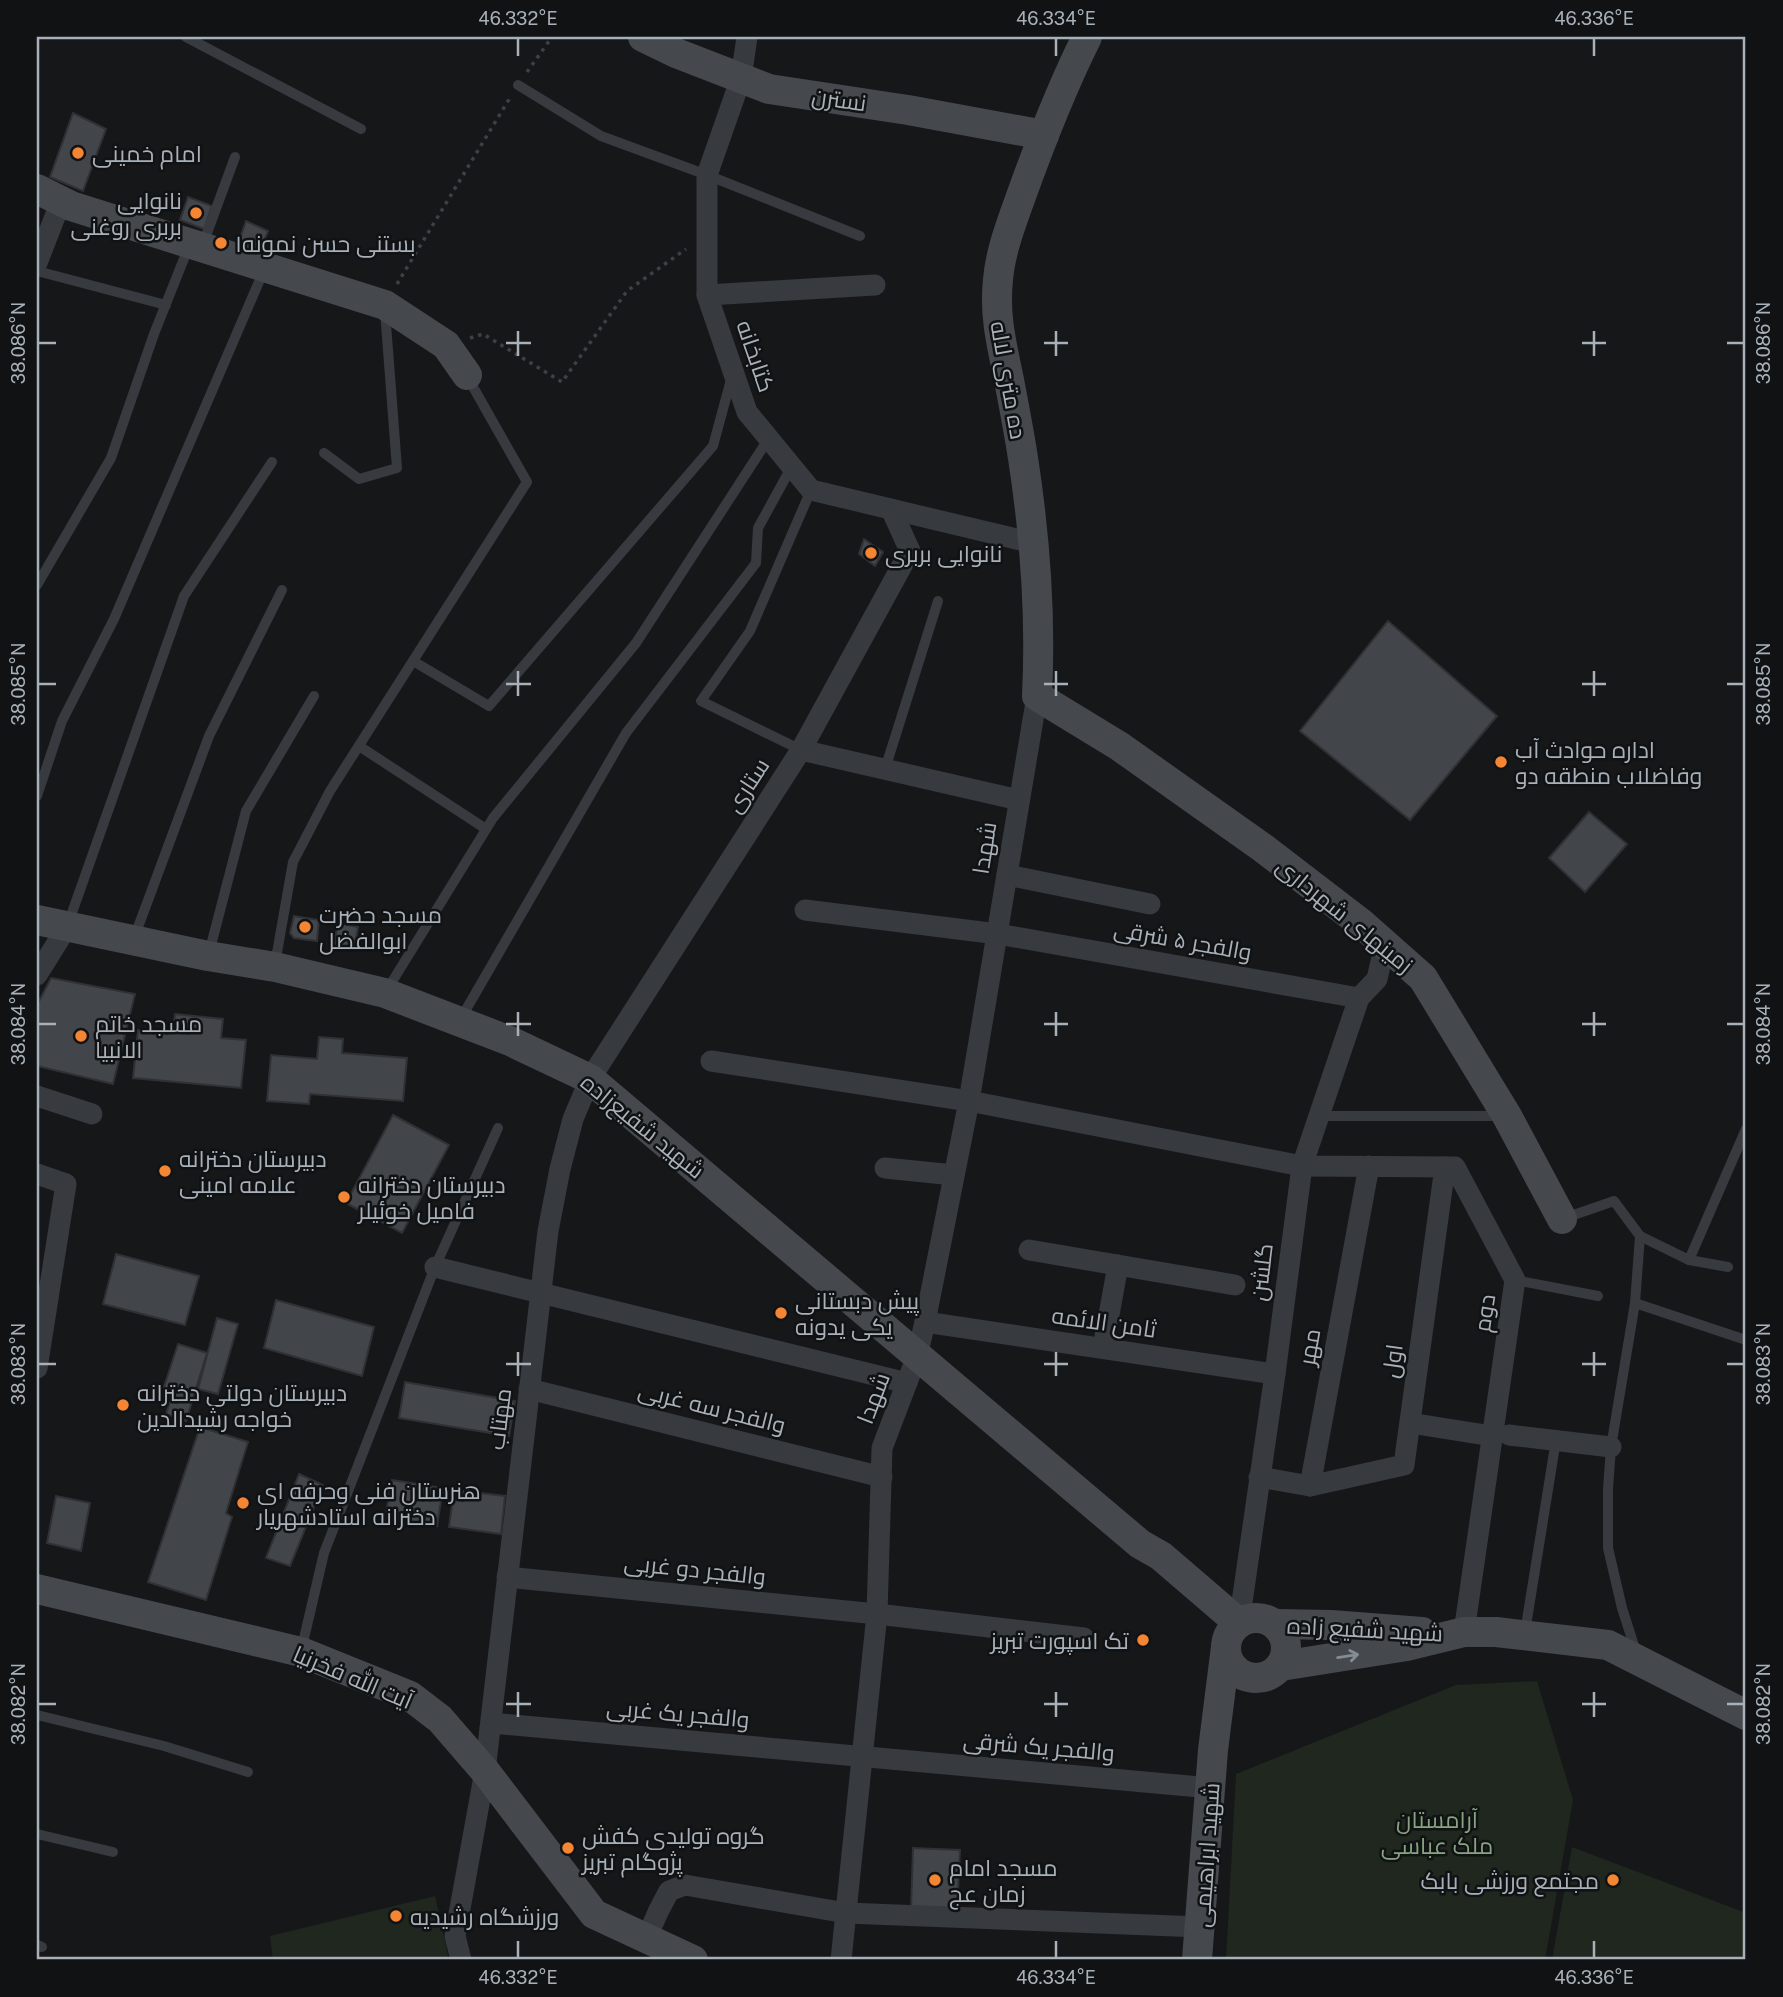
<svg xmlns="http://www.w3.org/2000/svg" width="1783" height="1997" font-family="'Public Sans',Cairo,sans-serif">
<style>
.green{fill:#1f271e}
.building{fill:#424549;stroke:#303135;stroke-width:2}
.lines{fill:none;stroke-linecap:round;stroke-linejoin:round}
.path{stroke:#3d4145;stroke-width:3.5;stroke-dasharray:3.5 5;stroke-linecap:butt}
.lane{stroke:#373a3e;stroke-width:10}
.street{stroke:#373a3e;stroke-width:21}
.secondary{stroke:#45494e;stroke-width:30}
.oneway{stroke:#858d94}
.ticks{fill:none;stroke:#a8b1b9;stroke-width:2.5}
.poi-dot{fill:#f48533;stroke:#111214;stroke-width:2.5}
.labels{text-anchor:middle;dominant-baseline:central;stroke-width:5;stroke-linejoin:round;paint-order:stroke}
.street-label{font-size:23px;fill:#a8b1b9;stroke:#111214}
.poi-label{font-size:23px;fill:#a8b1b9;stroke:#111214;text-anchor:start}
.park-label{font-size:23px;fill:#86a47f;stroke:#111214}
.neatline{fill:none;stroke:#a8b1b9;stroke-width:2.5}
.ticks-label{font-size:18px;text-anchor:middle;fill:#a8b1b9}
</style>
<rect width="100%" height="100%" fill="#161719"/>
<g class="green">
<polygon points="1537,1681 1573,1800 1545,1960 1226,1960 1236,1774 1456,1685"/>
<polygon points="1572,1847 1746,1913 1746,1960 1552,1960"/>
<polygon points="435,1896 449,1960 273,1960 270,1936"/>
</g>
<g class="building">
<polygon points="73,113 106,129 83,191 50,177"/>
<polygon points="188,197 212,206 204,229 180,220"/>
<polygon points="246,221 268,231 259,254 238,244"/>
<polygon points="864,539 883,552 875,566 859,554"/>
<polygon points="1388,621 1497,716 1410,820 1300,731"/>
<polygon points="1589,812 1627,844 1585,892 1549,858"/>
<polygon points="294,916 319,920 317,941 294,938 290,933"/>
<polygon points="338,923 358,927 354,950 334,945"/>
<polygon points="51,978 135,994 113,1084 37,1066 37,1005"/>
<polygon points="175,1014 223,1019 221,1038 246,1040 241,1088 133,1078 138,1030 173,1033"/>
<polygon points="319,1037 343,1039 342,1053 407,1058 403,1101 310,1094 309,1104 267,1101 271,1055 317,1059"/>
<polygon points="393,1115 449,1145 402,1233 346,1203"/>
<polygon points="116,1254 199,1276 185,1325 103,1304"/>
<polygon points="276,1300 374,1327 362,1376 264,1348"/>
<polygon points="217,1318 238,1324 218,1394 198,1389"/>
<polygon points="178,1344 207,1353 186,1421 166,1414 169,1405 159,1402"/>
<polygon points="405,1382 515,1401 509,1436 399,1418"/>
<polygon points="200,1427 248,1442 226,1513 232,1517 206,1600 148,1582"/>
<polygon points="299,1474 323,1485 290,1566 266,1558"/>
<polygon points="392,1480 443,1488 437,1526 385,1518"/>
<polygon points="454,1490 505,1496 501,1534 449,1527"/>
<polygon points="56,1496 90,1503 81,1551 47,1543"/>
<polygon points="913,1848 960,1850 957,1912 911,1910"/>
</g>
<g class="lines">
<g class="path">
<polyline points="527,72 552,37"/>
<polyline points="397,284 511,96"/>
<polyline points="470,338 483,334 562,382 627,291 686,249"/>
</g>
<g class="lane">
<polyline points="186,37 361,129"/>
<polyline points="518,85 601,136 707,175 860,236"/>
<polyline points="203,244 235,157"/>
<polyline points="37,271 166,305"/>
<polyline points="324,453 359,479 397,468 385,311"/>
<polyline points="37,585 111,458 154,334 189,246"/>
<polyline points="413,661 489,706 713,446 732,376"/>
<polyline points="359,746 486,829"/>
<polyline points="801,750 701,701 750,631 811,490"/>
<polyline points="885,769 938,601"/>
<polyline points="37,796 62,721 114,619 264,270"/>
<polyline points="68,924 184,596 272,462"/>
<polyline points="134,938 209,736 282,590"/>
<polyline points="209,953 246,811 314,696"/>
<polyline points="275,964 293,862 330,791 527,482 468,378"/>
<polyline points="387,990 493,818 636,643 769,438"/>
<polyline points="460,1020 626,733 756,563 758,528 792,466"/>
<polyline points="1319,1116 1501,1116"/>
<polyline points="1562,1219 1614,1201 1640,1236 1635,1303 1611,1447 1608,1489 1608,1548 1622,1608 1637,1655"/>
<polyline points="1640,1236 1689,1260 1728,1267"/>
<polyline points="1689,1260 1746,1129"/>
<polyline points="1515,1280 1598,1296"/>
<polyline points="1635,1303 1746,1340"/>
<polyline points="1525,1632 1556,1440"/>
<polyline points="301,1651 324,1553 435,1267 498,1128"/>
<polyline points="37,1715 164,1746 248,1772"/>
<polyline points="37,1834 113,1852"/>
<polyline points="37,1945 42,1947"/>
</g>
<g class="street">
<polyline points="747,37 741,78 707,175 707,295 747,412 811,490 1033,543"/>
<polyline points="37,263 61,201"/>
<polyline points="707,295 875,285"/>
<polyline points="801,750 1019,800"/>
<polyline points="1007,875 1150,904"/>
<polyline points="805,910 998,934 1359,998"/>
<polyline points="37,975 67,927"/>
<polyline points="711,1061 969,1101 1302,1166 1455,1167 1515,1280 1464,1632"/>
<polyline points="37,1096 92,1114"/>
<polyline points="885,1168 954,1175"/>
<polyline points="37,1174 66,1184 37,1368"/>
<polyline points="1029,1250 1235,1285"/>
<polyline points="435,1267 907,1383"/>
<polyline points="925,1322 1275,1374"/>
<polyline points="1103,1348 1118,1265"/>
<polyline points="529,1389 882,1477"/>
<polyline points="1410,1423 1492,1436"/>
<polyline points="1509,1435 1611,1447"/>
<polyline points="1259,1477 1310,1486 1369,1166"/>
<polyline points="1310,1486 1404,1465 1445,1167"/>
<polyline points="507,1577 877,1614 1084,1638"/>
<polyline points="1239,1623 1275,1374 1302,1166 1359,998 1377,979 1385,944"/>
<polyline points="491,1723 1211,1788"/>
<polyline points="646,1939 659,1910 669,1891 685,1885 846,1913 1200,1927"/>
<polyline points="461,1960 455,1936 485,1771 548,1231 560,1169 573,1119 590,1079 801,750 910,551 891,509"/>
<polyline points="841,1960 877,1614 882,1448 917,1356 925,1322 969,1101 1037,696"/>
</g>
<g class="secondary">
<polyline points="643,37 676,53 769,89 908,110 1044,135"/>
<path d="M 1087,37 C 1061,89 1040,143 1020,199 C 1011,224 1000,253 998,280 C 994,315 1002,346 1009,380 C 1014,406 1019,432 1023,458 C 1035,536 1041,617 1037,696 L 1119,746 L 1263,848 L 1362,924 L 1423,978 L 1507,1116 L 1562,1219"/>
<polyline points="37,189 71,206 385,305 446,345 467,375"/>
<polyline points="37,920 208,956 275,967 385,993 510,1041 590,1079 1140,1544 1161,1556 1239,1623"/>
<polyline points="37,1589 301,1652 410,1696 440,1719 485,1771 594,1914 693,1960"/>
<circle cx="1256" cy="1648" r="30"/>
<polyline points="1275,1624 1331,1625 1422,1632"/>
<polyline points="1281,1666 1407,1646 1464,1632 1496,1632 1608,1645 1746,1715"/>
<polyline points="1197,1960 1213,1750 1226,1647"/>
</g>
</g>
<defs><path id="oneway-shaft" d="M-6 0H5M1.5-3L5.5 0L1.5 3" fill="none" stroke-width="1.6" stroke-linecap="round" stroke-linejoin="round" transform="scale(1.75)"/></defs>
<use class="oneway" href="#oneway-shaft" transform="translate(1348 1656) rotate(-9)"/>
<path class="ticks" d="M 518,38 L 518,56M 1056,38 L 1056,56M 1594,38 L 1594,56M 518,331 L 518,356M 1056,331 L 1056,356M 1594,331 L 1594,356M 38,343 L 56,343M 506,343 L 531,343M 1044,343 L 1068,343M 1582,343 L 1606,343M 1727,343 L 1744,343M 518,671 L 518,696M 1056,671 L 1056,696M 1594,671 L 1594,696M 38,684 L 56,684M 506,684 L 531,684M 1044,684 L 1068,684M 1582,684 L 1606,684M 1727,684 L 1744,684M 518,1012 L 518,1036M 1056,1012 L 1056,1036M 1594,1012 L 1594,1036M 38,1024 L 56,1024M 506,1024 L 531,1024M 1044,1024 L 1068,1024M 1582,1024 L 1606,1024M 1727,1024 L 1744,1024M 518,1352 L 518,1376M 1056,1352 L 1056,1376M 1594,1352 L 1594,1376M 38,1364 L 56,1364M 506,1364 L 531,1364M 1044,1364 L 1068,1364M 1582,1364 L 1606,1364M 1727,1364 L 1744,1364M 518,1692 L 518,1717M 1056,1692 L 1056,1717M 1594,1692 L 1594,1717M 38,1704 L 56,1704M 506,1704 L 531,1704M 1044,1704 L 1068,1704M 1582,1704 L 1606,1704M 1727,1704 L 1744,1704M 518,1941 L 518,1958M 1056,1941 L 1056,1958M 1594,1941 L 1594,1958"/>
<g class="poi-dot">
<circle cx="78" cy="153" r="7"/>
<circle cx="196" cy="213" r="7"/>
<circle cx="221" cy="243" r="7"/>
<circle cx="871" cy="553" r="7"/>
<circle cx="1501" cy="762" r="7"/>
<circle cx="305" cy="927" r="7"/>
<circle cx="81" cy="1036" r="7"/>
<circle cx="165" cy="1171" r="7"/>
<circle cx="344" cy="1197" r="7"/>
<circle cx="781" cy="1313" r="7"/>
<circle cx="123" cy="1405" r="7"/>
<circle cx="243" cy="1503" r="7"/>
<circle cx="1143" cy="1640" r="7"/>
<circle cx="568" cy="1848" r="7"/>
<circle cx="935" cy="1880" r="7"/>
<circle cx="1613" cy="1880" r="7"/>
<circle cx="396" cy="1916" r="7"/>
</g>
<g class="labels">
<g class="street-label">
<text transform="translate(839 99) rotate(8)">نسترن</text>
<text transform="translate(756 356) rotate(71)">کتابخانه</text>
<text transform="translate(1009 380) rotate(80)">ده متری لاله</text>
<text transform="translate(747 785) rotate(-57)">ستاری</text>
<text transform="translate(984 848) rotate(-81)">شهدا</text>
<text transform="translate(1345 915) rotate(39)">زمینهای شهرداری</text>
<text transform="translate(1183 940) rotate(10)">والفجر ۵ شرقی</text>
<text transform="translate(643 1126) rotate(39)">شهید شفیع‌زاده</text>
<text transform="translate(1261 1272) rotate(-83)">گلشن</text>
<text transform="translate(1484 1313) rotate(-81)">دوم</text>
<text transform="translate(1104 1322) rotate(8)">ثامن الائمه</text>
<text transform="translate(1309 1347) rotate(-80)">مهر</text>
<text transform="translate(1392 1361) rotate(-82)">اول</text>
<text transform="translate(873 1398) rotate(-69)">شهدا</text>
<text transform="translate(712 1407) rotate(14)">والفجر سه غربی</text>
<text transform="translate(499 1419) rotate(-83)">مهتاب</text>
<text transform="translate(695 1569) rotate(6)">والفجر دو غربی</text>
<text transform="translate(1365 1629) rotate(3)">شهید شفیع زاده</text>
<text transform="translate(353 1677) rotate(23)">آیت الله فخرنیا</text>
<text transform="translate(678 1713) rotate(5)">والفجر یک غربی</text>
<text transform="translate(1039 1746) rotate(5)">والفجر یک شرقی</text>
<text transform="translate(1206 1855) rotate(-86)">شهید ابراهیمی</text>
</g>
<g class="poi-label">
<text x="92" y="153">امام خمینی</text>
<text x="182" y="200" text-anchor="end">نانوایی<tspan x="182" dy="26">بربری روغنی</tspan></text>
<text x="235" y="243">بستنی حسن نمونه۱</text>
<text x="885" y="553">نانوایی بربری</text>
<text x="1515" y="749">اداره حوادث آب<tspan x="1515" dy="26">وفاضلاب منطقه دو</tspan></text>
<text x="319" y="914">مسجد حضرت<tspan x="319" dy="26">ابوالفضل</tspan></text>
<text x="95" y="1023">مسجد خاتم<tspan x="95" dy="26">الانبیا</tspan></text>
<text x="179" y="1158">دبیرستان دخترانه<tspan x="179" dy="26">علامه امینی</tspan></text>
<text x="358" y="1184">دبیرستان دخترانه<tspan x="358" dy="26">فامیل خوئیلر</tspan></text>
<text x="795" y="1300">پیش دبستانی<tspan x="795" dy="26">یکی یدونه</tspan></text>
<text x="137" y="1392">دبیرستان دولتی دخترانه<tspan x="137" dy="26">خواجه رشیدالدین</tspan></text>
<text x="257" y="1490">هنرستان فنی وحرفه ای<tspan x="257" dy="26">دخترانه استادشهریار</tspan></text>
<text x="1129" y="1640" text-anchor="end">تک اسپورت تبریز</text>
<text x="582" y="1835">گروه تولیدی کفش<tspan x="582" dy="26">پژوگام تبریز</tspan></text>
<text x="949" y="1867">مسجد امام<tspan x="949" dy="26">زمان عج</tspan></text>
<text x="1599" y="1880" text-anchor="end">مجتمع ورزشی بابک</text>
<text x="410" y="1916">ورزشگاه رشیدیه</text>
</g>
<g class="park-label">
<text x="1437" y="1819">آرامستان<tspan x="1437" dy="26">ملک عباسی</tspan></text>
</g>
</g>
<rect width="1783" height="1997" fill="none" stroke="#111214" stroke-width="77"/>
<rect x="38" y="38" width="1706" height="1920" class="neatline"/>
<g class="ticks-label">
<text x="518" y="25">46.332°E</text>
<text x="1056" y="25">46.334°E</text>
<text x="1594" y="25">46.336°E</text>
<text transform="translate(19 343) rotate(-90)" y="6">38.086°N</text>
<text transform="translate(1764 343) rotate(-90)" y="6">38.086°N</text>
<text transform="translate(19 684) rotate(-90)" y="6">38.085°N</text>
<text transform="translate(1764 684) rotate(-90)" y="6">38.085°N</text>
<text transform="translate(19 1024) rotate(-90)" y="6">38.084°N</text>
<text transform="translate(1764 1024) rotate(-90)" y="6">38.084°N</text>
<text transform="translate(19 1364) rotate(-90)" y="6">38.083°N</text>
<text transform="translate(1764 1364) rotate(-90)" y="6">38.083°N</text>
<text transform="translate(19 1704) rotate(-90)" y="6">38.082°N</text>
<text transform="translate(1764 1704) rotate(-90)" y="6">38.082°N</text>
<text x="518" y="1984">46.332°E</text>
<text x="1056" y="1984">46.334°E</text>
<text x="1594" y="1984">46.336°E</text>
</g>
</svg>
